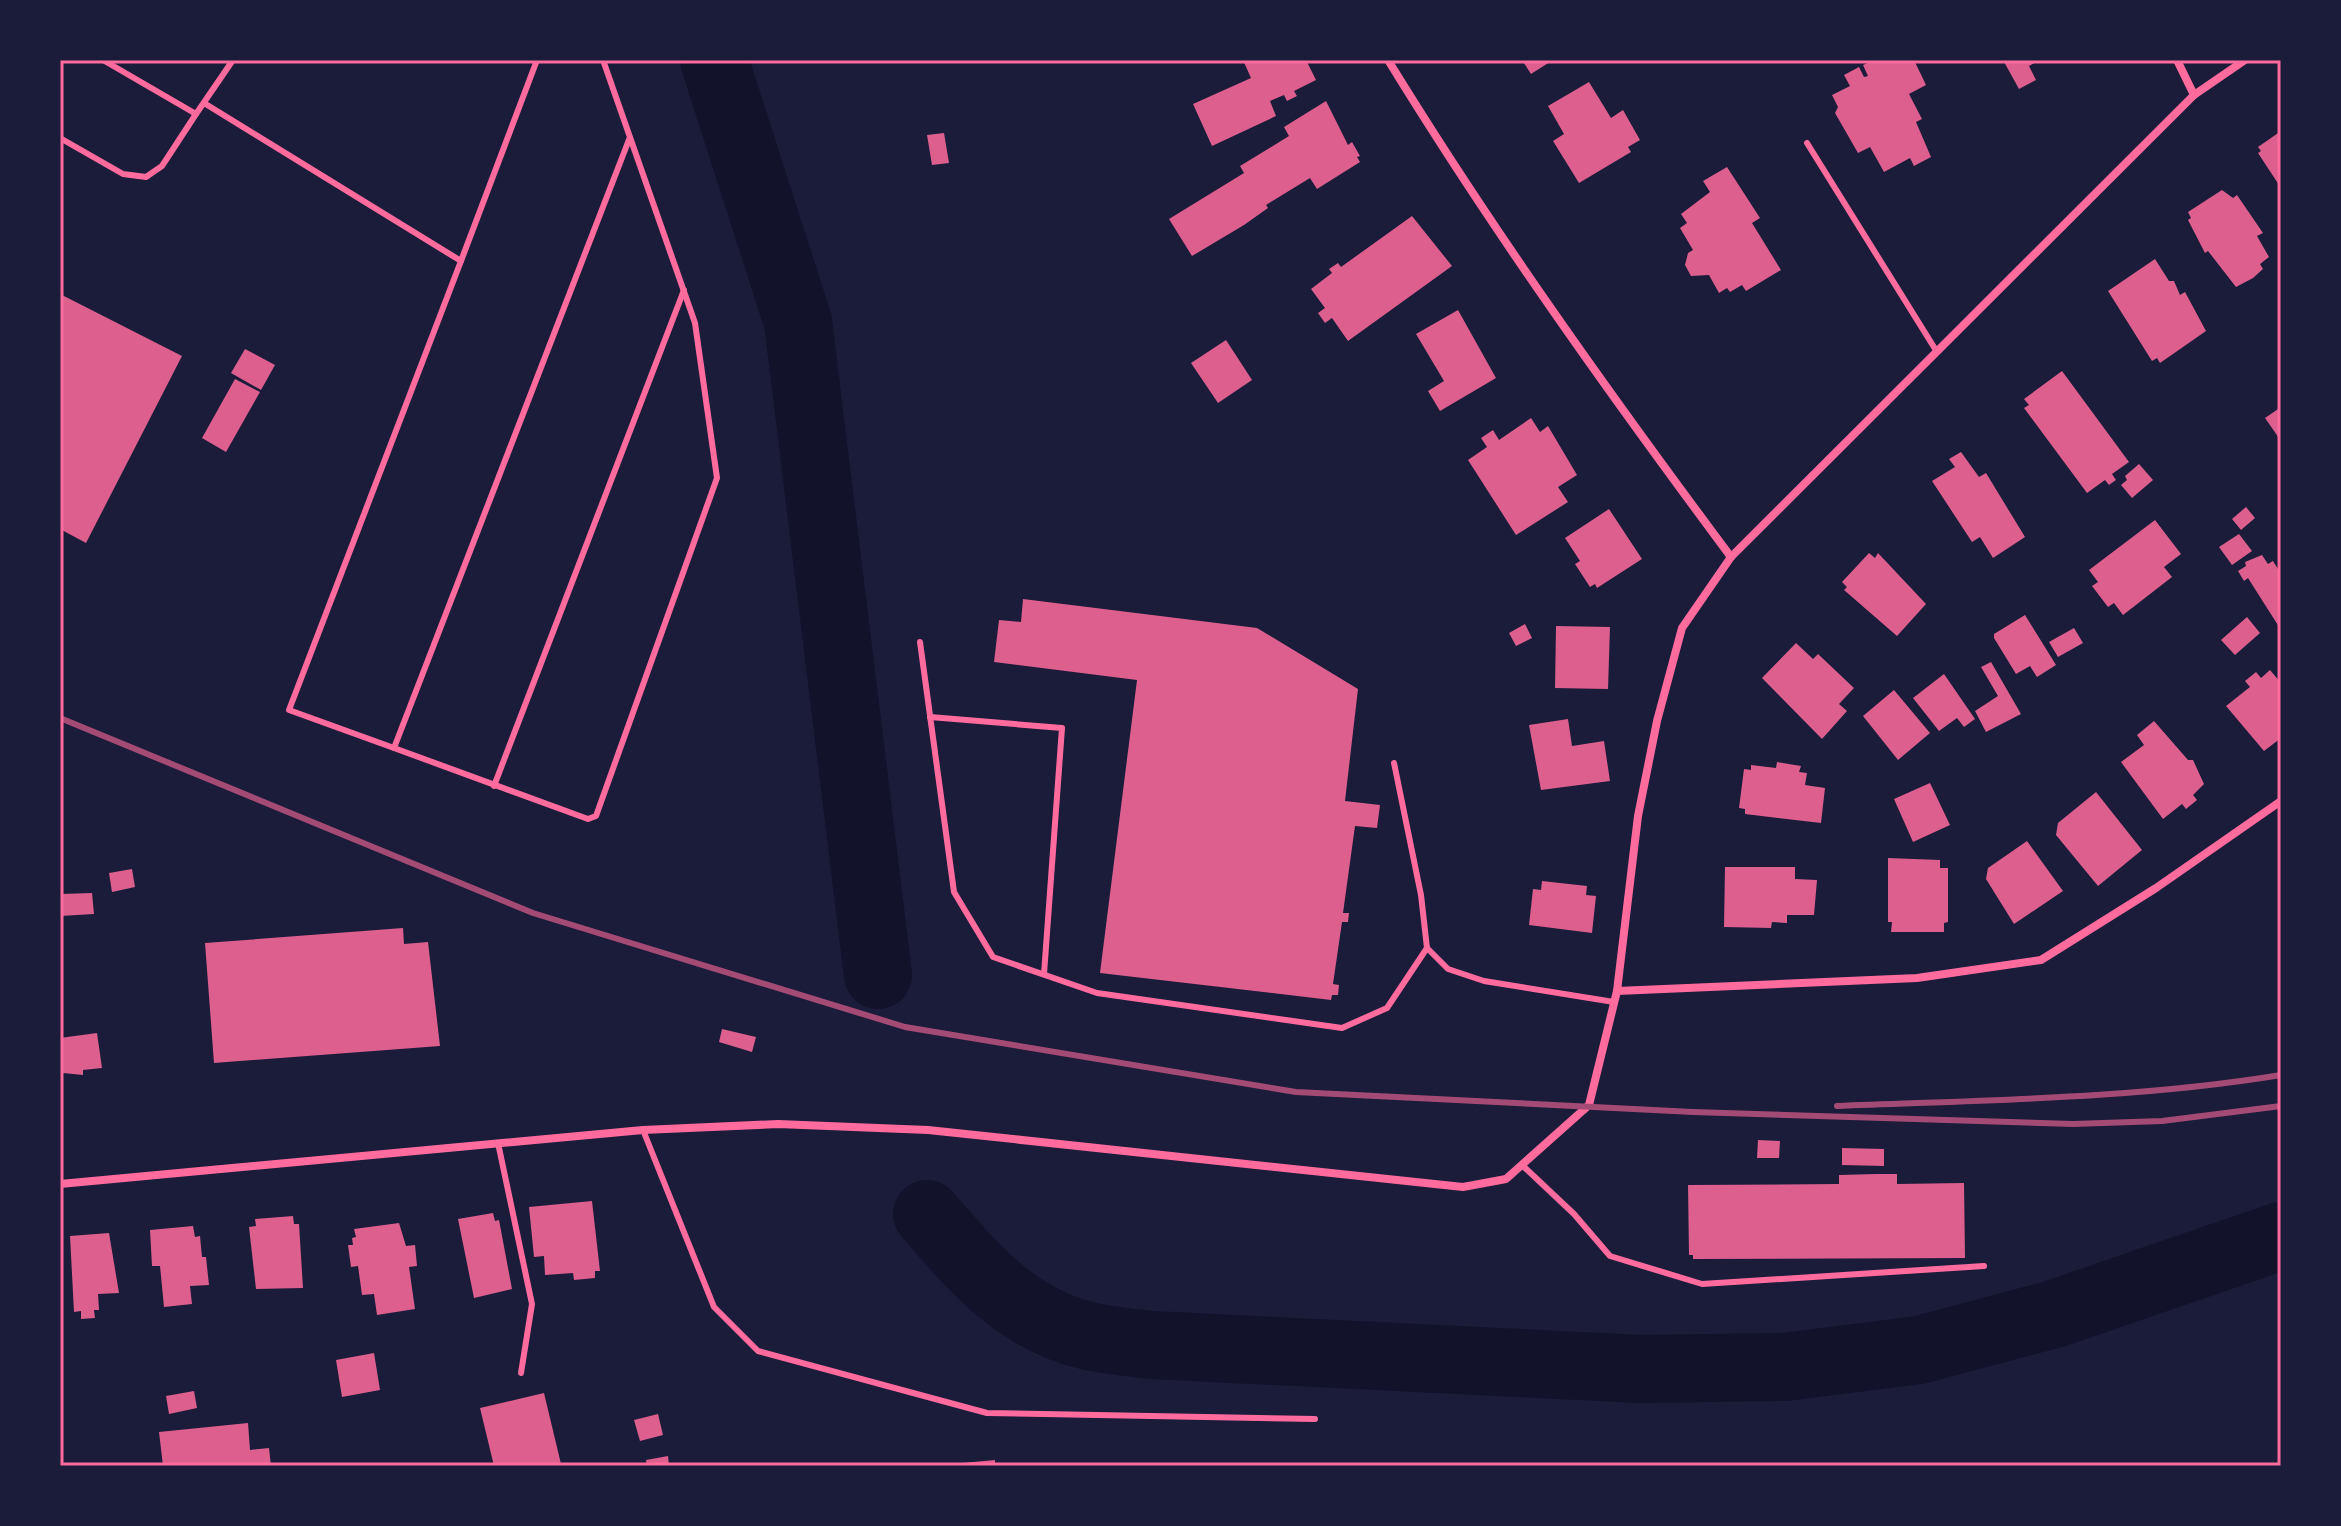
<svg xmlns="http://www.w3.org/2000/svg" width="2341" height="1526" font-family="Ubuntu,sans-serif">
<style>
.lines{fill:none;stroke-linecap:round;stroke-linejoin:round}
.river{stroke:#12122b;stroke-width:68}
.building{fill:#dd5f8e}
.service{stroke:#ff6b9d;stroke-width:6}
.minor{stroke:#ff6b9d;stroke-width:8}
.rail{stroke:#a44b75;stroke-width:6}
.neatline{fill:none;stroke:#ff6b9d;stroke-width:3}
</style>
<rect width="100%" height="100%" fill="#1b1b3a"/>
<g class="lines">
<g class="river">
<polyline points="714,60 798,322 878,975"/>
<path d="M 927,1214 C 972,1266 1015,1318 1085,1335 C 1107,1341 1130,1342 1152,1345 L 1640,1369 L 1784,1367 L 1919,1350 L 2054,1314 L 2281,1236"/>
</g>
</g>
<g class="building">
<polygon points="1243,60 1306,60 1316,80 1294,91 1297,96 1287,101 1284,95 1270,101 1276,116 1212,146 1193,104 1251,78"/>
<polygon points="1522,60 1553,60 1531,74"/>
<polygon points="1874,60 1914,60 1926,85 1909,94 1922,119 1916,122 1931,157 1914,166 1910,158 1884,172 1870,147 1858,153 1835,113 1838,107 1832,95 1850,86 1844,75 1859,67 1864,77 1868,76 1863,65"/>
<polygon points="2003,60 2040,60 2029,66 2036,80 2019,89"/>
<polygon points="1589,82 1611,118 1623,110 1640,140 1628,147 1631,152 1579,183 1553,141 1564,134 1548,106"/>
<polygon points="1326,101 1348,145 1352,142 1360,156 1357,157 1360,162 1317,189 1310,178 1266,205 1268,208 1244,225 1192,256 1169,219 1244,173 1240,166 1289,136 1284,127"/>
<polygon points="2281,131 2281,188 2258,153 2261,151 2258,147"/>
<polygon points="944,133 949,163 932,165 927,135"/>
<polygon points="1727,167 1760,218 1752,223 1781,270 1746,291 1742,285 1730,292 1727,288 1719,293 1709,275 1691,276 1685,265 1688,253 1693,250 1680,228 1687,223 1681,214 1710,192 1703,181"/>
<polygon points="2222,190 2233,198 2237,195 2263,233 2257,236 2269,257 2260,264 2263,269 2253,278 2236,287 2208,251 2205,253 2188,220 2191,218 2188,212"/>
<polygon points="1412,216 1452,266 1348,341 1332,318 1325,323 1318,313 1325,308 1311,289 1332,273 1329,269 1338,263 1341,267"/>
<polygon points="2155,259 2169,281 2174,281 2180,295 2185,292 2206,331 2160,363 2157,358 2152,361 2108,291"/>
<polygon points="60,294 182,356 86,543 60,529"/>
<polygon points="1458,310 1496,378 1440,411 1428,391 1444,381 1416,334"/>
<polygon points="1226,340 1252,380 1218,403 1191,363"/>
<polygon points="245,349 275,365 261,390 231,373"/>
<polygon points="2062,371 2129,462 2112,474 2116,480 2109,485 2105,480 2087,493 2024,408 2029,405 2024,399"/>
<polygon points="235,379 260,392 226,452 202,438"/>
<polygon points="2281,407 2281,441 2265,418"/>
<polygon points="1531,418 1540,432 1548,426 1577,475 1558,487 1568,502 1516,535 1468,460 1487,447 1481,438 1493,430 1499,440"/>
<polygon points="1961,452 1979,477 1986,473 2025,537 1993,558 1980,537 1972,542 1932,481 1955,467 1949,459"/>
<polygon points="2139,464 2153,480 2132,498 2121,485 2127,480 2125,476"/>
<polygon points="2246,507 2255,518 2241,530 2232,519"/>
<polygon points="1609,509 1642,559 1597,588 1595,584 1590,587 1575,564 1580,561 1565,538"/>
<polygon points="2155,520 2181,554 2164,567 2172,577 2123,615 2114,603 2108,607 2092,586 2098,582 2089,570"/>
<polygon points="2239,534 2252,551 2232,565 2219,547"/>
<polygon points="1869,553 1875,558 1878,553 1926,604 1897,636 1844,590 1847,587 1842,582"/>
<polygon points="2262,555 2268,564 2273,561 2281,574 2281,630 2248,578 2244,581 2238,571 2246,566 2245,562"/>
<polygon points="1023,599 1257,628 1358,689 1345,801 1380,805 1377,828 1355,826 1343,913 1349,913 1348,922 1342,922 1333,984 1339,985 1338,995 1332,995 1331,1000 1100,973 1137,680 994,662 999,620 1021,622"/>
<polygon points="2025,615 2056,665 2037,677 2030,666 2016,674 1994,638 1994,634"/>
<polygon points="2247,617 2260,633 2235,655 2221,640"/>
<polygon points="1525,624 1532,638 1516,646 1509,633"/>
<polygon points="1556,626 1610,627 1608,689 1555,688"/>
<polygon points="2074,628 2083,643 2058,657 2049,642"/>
<polygon points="1796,643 1813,659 1818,654 1854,688 1839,704 1847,711 1822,739 1762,678"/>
<polygon points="1991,662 2021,714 1986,732 1975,711 1998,696 1981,667"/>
<polygon points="2270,670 2281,683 2281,738 2264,751 2226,706 2250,687 2245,681 2256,672 2261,678"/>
<polygon points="1944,674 1975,719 1964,727 1957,718 1939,731 1913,698"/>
<polygon points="1894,690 1930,733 1898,760 1863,716"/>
<polygon points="1568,719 1572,746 1604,741 1610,781 1541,790 1529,725"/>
<polygon points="2154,721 2188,760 2193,760 2204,784 2193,795 2197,800 2186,809 2182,804 2163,819 2121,762 2144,745 2137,735"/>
<polygon points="1777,762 1801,766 1799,772 1807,773 1805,785 1825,788 1821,823 1745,814 1745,809 1739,808 1744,769 1751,770 1751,765 1776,768"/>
<polygon points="1930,783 1950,825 1913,842 1894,799"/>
<polygon points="2096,792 2142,850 2098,886 2056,835 2058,823"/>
<polygon points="2027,841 2063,891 2014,924 1986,879 1988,868"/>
<polygon points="1888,858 1940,860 1940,868 1948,868 1948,922 1944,923 1944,932 1891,932 1892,922 1888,922"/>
<polygon points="1725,867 1795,867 1795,879 1817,880 1814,915 1787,915 1787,923 1772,922 1771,928 1724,927"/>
<polygon points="132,869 135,887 112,892 109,873"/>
<polygon points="1542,881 1587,886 1586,895 1596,896 1592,933 1529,925 1533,889 1541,890"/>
<polygon points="92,893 94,914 60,916 60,894"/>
<polygon points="403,928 404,944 428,942 440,1046 214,1063 205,943"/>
<polygon points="722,1029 756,1037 752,1052 719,1042"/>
<polygon points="97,1033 102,1068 83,1070 83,1075 63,1073 60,1038"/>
<polygon points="1758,1140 1780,1141 1779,1158 1757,1158"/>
<polygon points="1842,1148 1884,1149 1884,1166 1842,1165"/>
<polygon points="1876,1174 1897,1174 1897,1184 1964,1183 1965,1258 1693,1259 1693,1255 1689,1255 1688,1185 1839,1184 1839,1175"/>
<polygon points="592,1201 600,1271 595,1271 595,1278 574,1280 573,1273 545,1275 544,1256 534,1257 529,1207"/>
<polygon points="493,1213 495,1221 499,1220 512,1289 474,1298 458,1219"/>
<polygon points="293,1216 294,1224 299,1224 303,1288 256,1289 249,1227 256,1226 255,1219"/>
<polygon points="399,1223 406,1246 415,1245 417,1266 409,1267 415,1309 377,1315 374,1294 362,1295 358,1266 351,1267 348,1245 353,1245 352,1238 356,1237 354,1229"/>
<polygon points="193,1226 195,1237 200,1236 202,1257 206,1257 209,1285 190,1286 192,1304 164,1307 160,1266 152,1266 150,1230"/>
<polygon points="109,1233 119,1293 98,1294 99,1310 94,1310 95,1318 81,1319 81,1311 74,1312 70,1236"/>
<polygon points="374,1353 380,1390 342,1397 336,1360"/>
<polygon points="194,1391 197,1408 169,1414 166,1396"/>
<polygon points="544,1393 561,1464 494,1466 480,1408"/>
<polygon points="658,1414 663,1435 640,1441 634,1420"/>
<polygon points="248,1423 250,1450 269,1448 271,1466 163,1466 159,1432"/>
<polygon points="668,1456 669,1466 647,1466 646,1460"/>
<polygon points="995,1460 995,1466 952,1466 951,1464"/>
</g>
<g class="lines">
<g class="service">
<polyline points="103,60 196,114 233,60"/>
<polyline points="603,60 695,323 717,478 596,816 588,819 394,748 630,137"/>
<polyline points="204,103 461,261 537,60"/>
<polyline points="60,138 123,174 146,177 162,166 196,114"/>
<polyline points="1807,143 1937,352"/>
<polyline points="920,642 954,892 993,957 1097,993 1342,1028 1387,1008 1427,948"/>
<polyline points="930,717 1062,728 1044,974"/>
<polyline points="394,748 289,710 461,261"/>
<polyline points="1394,763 1421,895 1427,948 1448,969 1484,981 1614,1002"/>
<polyline points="60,780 60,783"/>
<polyline points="494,786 684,290"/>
<polyline points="643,1130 714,1307 758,1351 987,1413 1315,1419"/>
<polyline points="498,1143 532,1304 521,1373"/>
<polyline points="1522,1165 1574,1214 1610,1256 1702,1284 1984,1266"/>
</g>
<g class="minor">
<path d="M 1388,60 C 1493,231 1611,396 1731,557"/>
<polyline points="2177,60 2194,95"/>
<polyline points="1617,991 1917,978 2041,960 2156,888 2281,801"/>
<polyline points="60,1184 643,1130 778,1124 928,1130 1463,1187 1506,1179 1589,1105 1617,991 1638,816 1657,721 1682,628 1731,557 2194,95 2245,60"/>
</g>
<g class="rail">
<polyline points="60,718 533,913 905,1027 1296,1092 1693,1112 2073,1124 2162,1121 2281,1106"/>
<path d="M 1837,1106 C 1984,1100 2135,1099 2281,1075"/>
</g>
</g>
<rect width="2341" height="1526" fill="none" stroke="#1b1b3a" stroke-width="124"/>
<rect x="62" y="62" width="2217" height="1402" class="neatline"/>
</svg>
